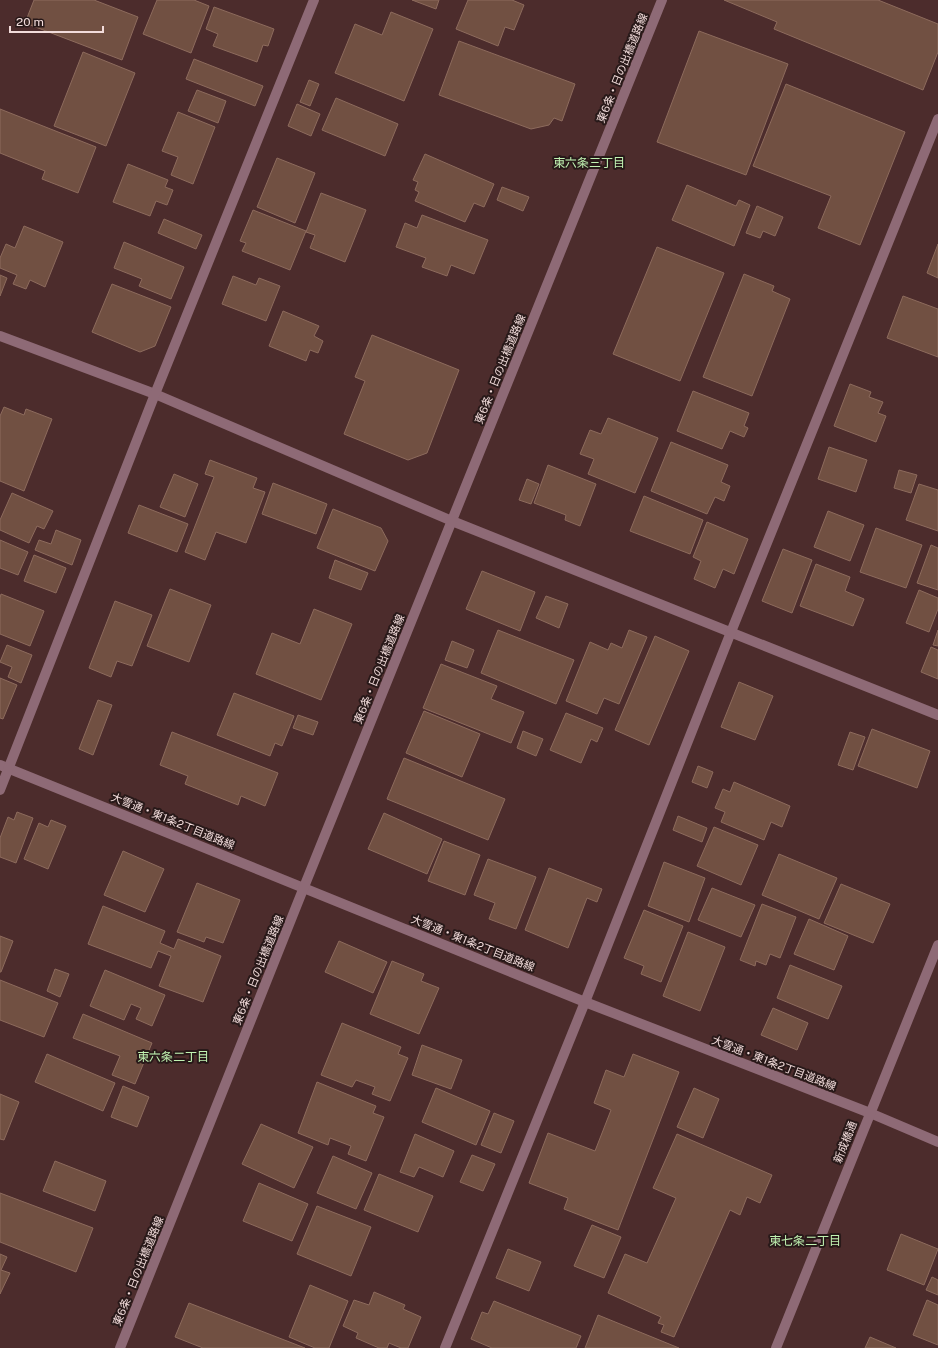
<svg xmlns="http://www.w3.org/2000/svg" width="938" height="1348" font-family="'Public Sans','Noto Sans JP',sans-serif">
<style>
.building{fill:#715042;stroke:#8d6b5d}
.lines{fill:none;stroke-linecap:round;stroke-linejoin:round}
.minor{stroke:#8e6a76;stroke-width:10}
.labels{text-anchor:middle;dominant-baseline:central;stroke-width:4;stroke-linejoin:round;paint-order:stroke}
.street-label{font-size:11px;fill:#f2dcdb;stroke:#281919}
.neighbourhood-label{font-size:12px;fill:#c1f3b2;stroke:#281919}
</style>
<rect width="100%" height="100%" fill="#4c2c2c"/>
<g class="building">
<polygon points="34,0 94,0 138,17 122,60 25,23"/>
<polygon points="157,0 194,0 209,6 191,53 143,34"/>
<polygon points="412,0 439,0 436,9"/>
<polygon points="468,0 512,0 524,5 514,30 505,27 498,46 456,29"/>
<polygon points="724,0 878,0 938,24 938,52 923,90 774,29 777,22"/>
<polygon points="214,7 274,29 268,46 263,45 257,62 213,46 218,34 206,29"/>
<polygon points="391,12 433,29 404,101 335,73 355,24 382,35"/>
<polygon points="699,31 788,64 746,175 657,142"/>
<polygon points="459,41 575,84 562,121 554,118 549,125 531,129 439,95"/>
<polygon points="83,52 135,73 106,146 54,126"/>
<polygon points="194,59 263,86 255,106 186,79"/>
<polygon points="309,80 319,84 310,106 300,102"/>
<polygon points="786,84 905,132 860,245 818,228 831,196 753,166"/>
<polygon points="197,90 226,101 218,123 188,111"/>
<polygon points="336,98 398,124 385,156 322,130"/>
<polygon points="297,104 320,114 311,136 288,126"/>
<polygon points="0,109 96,147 78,193 42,179 45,171 0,153"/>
<polygon points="178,112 215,127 193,184 171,175 178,157 162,151"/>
<polygon points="425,154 494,184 484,207 474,203 465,222 415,201 419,192 415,190 418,182 413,180"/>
<polygon points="277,158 315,173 295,223 257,207"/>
<polygon points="128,164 168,180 165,187 173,190 167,205 156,201 150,216 113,202"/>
<polygon points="687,185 736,206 739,200 750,205 734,246 672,220"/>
<polygon points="502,187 529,197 523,211 497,200"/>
<polygon points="321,193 366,210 345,262 310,248 315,235 306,232"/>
<polygon points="757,206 783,217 775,236 763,231 760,238 746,233"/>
<polygon points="253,210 306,231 290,270 242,251 246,243 240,241"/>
<polygon points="422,215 488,240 474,274 451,265 447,276 422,267 426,258 396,247 405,223 417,228"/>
<polygon points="164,219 202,235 196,249 158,233"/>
<polygon points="24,226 63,242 45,287 30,280 26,289 13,284 17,275 0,268 0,258 6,244 15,248"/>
<polygon points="124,242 184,267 171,299 139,286 142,279 114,268"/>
<polygon points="938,244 938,278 927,273"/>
<polygon points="657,247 724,273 680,381 613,354"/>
<polygon points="744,274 774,286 772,291 790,299 752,396 703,377"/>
<polygon points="0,275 7,278 0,296"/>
<polygon points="233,276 256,285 259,278 280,286 266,321 222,304"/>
<polygon points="112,284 171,307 155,346 140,352 92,332"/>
<polygon points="903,296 938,309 938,357 887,338"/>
<polygon points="283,311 319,326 314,336 323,341 318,353 310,350 306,361 269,346"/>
<polygon points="372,335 459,370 427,453 408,460 344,434 365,381 355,377"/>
<polygon points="850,384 871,392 869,397 883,402 878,413 886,416 876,442 834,426"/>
<polygon points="693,391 749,413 744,426 748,428 744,437 730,431 722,449 677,431"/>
<polygon points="4,407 24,415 26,409 52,419 24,491 0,481 0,416"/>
<polygon points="608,418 658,438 635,493 588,474 594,459 580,454 590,430 601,434"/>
<polygon points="671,442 728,465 721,482 730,486 724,501 715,497 707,514 651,491"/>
<polygon points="829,447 867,460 856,492 818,479"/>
<polygon points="210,460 257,478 253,488 265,492 246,543 216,532 205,560 185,552 214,477 205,474"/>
<polygon points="548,465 596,484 580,526 565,520 566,515 534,503"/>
<polygon points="899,470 917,475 911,493 894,488"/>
<polygon points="174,474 198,484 185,517 160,507"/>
<polygon points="527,479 539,484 531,504 519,500"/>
<polygon points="273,483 327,504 316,534 262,514"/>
<polygon points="919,484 938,490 938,531 906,520"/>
<polygon points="12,493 53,511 44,529 37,526 29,543 0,530 0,520"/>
<polygon points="644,496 703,520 690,554 630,531"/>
<polygon points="139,505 188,524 177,552 128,533"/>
<polygon points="333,509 381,528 388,541 375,571 317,548"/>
<polygon points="828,511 864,525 850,561 814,547"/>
<polygon points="707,522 748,539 734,574 723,569 715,588 694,579 701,561 693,557"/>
<polygon points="876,528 922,545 906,588 860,572"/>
<polygon points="56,530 81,540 72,565 35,550 39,540 51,544"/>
<polygon points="0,540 28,552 18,575 0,568"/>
<polygon points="931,545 938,548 938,590 917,583"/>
<polygon points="783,549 812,560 792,613 762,601"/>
<polygon points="34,555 66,568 56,593 24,581"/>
<polygon points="335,560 368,573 361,590 329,578"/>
<polygon points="816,564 850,577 845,591 864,599 853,626 800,606"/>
<polygon points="482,571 535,592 520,631 466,609"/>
<polygon points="170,589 211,605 189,662 147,646"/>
<polygon points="919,590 938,598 938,609 929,632 906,623"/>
<polygon points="1,594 44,611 30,646 0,634 0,598"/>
<polygon points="546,596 568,604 559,628 536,618"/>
<polygon points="115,601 152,615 132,666 117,661 111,677 89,668"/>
<polygon points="314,609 352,624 321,700 256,674 272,633 300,644"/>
<polygon points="498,630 574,660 556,704 481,673"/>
<polygon points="629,630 647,637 619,704 604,698 597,714 566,701 590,642 608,650 611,643 622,648"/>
<polygon points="938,630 938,646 933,645"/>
<polygon points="655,636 689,651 649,745 615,730"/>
<polygon points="452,641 474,650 467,668 445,660"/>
<polygon points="7,645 32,655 21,683 8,677 12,667 0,662"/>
<polygon points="931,647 938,650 938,679 921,672"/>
<polygon points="441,664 497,686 491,699 524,712 511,743 423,708"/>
<polygon points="0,678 17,685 3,719 0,718"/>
<polygon points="739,682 773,696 755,740 721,727"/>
<polygon points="234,693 294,716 282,746 275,743 270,756 217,735"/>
<polygon points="98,700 112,705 93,755 79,749"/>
<polygon points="424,711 480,734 462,777 406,753"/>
<polygon points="566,713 603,728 597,742 591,739 581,763 550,750"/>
<polygon points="298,715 318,722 313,735 293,728"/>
<polygon points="872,729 930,751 917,788 858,766"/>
<polygon points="523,731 543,739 536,756 517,748"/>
<polygon points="172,732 278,773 265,806 241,796 238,805 185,784 188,776 160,765"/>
<polygon points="850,732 865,737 853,770 838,765"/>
<polygon points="404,758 505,799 488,840 387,799"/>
<polygon points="698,766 713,772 707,788 692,782"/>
<polygon points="734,782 790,806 782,827 771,822 764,840 721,822 725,812 715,808 723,789 730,792"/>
<polygon points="17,812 33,818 16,863 0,857 0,838 8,817 14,820"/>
<polygon points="384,813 442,839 427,874 368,849"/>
<polygon points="678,816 707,828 702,842 673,830"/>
<polygon points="51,820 66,826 48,869 24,859 39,823 48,827"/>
<polygon points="714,827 758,845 741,885 697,866"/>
<polygon points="444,841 480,855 465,895 428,881"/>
<polygon points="123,851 164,869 145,912 104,895"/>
<polygon points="779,854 837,878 819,919 762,895"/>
<polygon points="488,859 536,877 516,929 489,919 495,903 474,895"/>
<polygon points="664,862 705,878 689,922 648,906"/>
<polygon points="549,868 602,889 597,902 587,898 568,948 525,930"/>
<polygon points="197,883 240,900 223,943 206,937 204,942 177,932"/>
<polygon points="841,884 890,904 873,943 824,923"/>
<polygon points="712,888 755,905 741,937 698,920"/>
<polygon points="762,904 796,917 780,958 770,954 766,965 756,961 755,966 740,960"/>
<polygon points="103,906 165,931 160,943 174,949 178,939 221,956 203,1002 159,986 171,956 158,951 151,968 88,944"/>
<polygon points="644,910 683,926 661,982 641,974 644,966 624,958"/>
<polygon points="809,919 848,936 834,970 794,954"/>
<polygon points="688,932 725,947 700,1011 663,996"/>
<polygon points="0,936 13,941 1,972 0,972"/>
<polygon points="339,941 387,962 373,993 325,972"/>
<polygon points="392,961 424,974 421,981 439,988 419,1034 370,1014"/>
<polygon points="790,965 842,986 828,1019 777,998"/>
<polygon points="55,969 69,974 60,997 47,991"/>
<polygon points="105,970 165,995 152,1026 136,1019 141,1008 131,1004 124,1020 90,1006"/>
<polygon points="0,980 58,1003 44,1037 0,1020"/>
<polygon points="773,1008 808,1023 797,1050 761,1035"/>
<polygon points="83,1014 152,1043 135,1084 112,1075 120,1056 73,1038"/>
<polygon points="342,1023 401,1047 398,1054 408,1058 390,1101 372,1094 375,1087 356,1080 352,1087 321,1075"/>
<polygon points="422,1045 462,1060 451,1089 412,1075"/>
<polygon points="47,1054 115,1083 103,1111 35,1082"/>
<polygon points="633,1054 679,1072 618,1230 564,1209 568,1198 529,1183 548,1133 595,1151 611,1110 594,1103 606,1070 624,1077"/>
<polygon points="317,1082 376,1106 373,1113 384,1117 366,1161 348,1154 351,1146 330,1138 328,1145 298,1133"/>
<polygon points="123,1086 149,1097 137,1127 111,1117"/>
<polygon points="436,1088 490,1111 476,1145 422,1122"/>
<polygon points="694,1088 719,1099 703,1138 677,1127"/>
<polygon points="0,1094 19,1102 4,1140 0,1139"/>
<polygon points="494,1113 514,1121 501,1153 481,1145"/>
<polygon points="261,1124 313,1147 294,1188 242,1164"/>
<polygon points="415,1134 454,1151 443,1177 419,1167 414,1177 400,1172"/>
<polygon points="677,1134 772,1175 760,1203 747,1197 740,1215 730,1210 674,1337 661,1332 664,1325 658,1323 661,1317 608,1293 625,1254 647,1263 676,1198 653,1188"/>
<polygon points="472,1155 495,1164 483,1191 460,1182"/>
<polygon points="333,1156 372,1173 356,1209 317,1193"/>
<polygon points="55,1161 106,1181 95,1211 43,1191"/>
<polygon points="379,1174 433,1196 418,1232 364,1210"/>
<polygon points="259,1183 308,1204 292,1241 243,1221"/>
<polygon points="0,1193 93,1228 76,1272 0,1242"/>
<polygon points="317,1206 371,1227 351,1276 297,1254"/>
<polygon points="592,1225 621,1237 604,1278 574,1266"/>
<polygon points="901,1234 938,1249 924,1285 887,1270"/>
<polygon points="508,1249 541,1262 529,1291 496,1278"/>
<polygon points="0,1254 7,1257 1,1270 10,1273 0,1294"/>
<polygon points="932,1277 938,1280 938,1295 926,1290"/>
<polygon points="310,1285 348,1301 329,1348 315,1348 289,1337"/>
<polygon points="374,1292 405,1305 403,1309 421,1317 408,1348 401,1348 389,1343 387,1348 379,1348 356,1338 358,1333 343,1326 354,1300 369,1305"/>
<polygon points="927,1300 938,1305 938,1345 913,1335"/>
<polygon points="494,1301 581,1336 576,1348 492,1348 471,1339 482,1312 488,1314"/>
<polygon points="189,1303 305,1348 203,1348 175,1337"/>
<polygon points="598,1315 679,1348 585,1348"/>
<polygon points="870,1337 896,1348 865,1348"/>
</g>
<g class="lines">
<g class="minor">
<polyline points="0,336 155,394 452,521 938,715"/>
<polyline points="0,765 585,1002 870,1113 938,1142"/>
<polyline points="0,790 155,394 314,0"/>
<polyline points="120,1348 304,887 662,0"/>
<polyline points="445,1348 585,1002 731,632 938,119"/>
<polyline points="776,1348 938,945"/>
</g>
</g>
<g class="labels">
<g class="street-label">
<text transform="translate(622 68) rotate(-68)">東6条・日の出橋道路線</text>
<text transform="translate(500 369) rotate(-68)">東6条・日の出橋道路線</text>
<text transform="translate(379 669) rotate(-68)">東6条・日の出橋道路線</text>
<text transform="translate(173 821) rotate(22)">大雪通・東1条2丁目道路線</text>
<text transform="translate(473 943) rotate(22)">大雪通・東1条2丁目道路線</text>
<text transform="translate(258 970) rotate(-68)">東6条・日の出橋道路線</text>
<text transform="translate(774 1063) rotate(21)">大雪通・東1条2丁目道路線</text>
<text transform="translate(845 1142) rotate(-68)">新成橋通</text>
<text transform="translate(138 1271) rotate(-68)">東6条・日の出橋道路線</text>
</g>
<g class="neighbourhood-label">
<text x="589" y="163">東六条三丁目</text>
<text x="173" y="1057">東六条二丁目</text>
<text x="805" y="1241">東七条二丁目</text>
</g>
</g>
<path d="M10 26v6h93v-6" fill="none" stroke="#f2dcdb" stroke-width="2"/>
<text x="16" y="26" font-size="12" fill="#f2dcdb" stroke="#281919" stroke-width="3" paint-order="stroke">20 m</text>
</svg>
